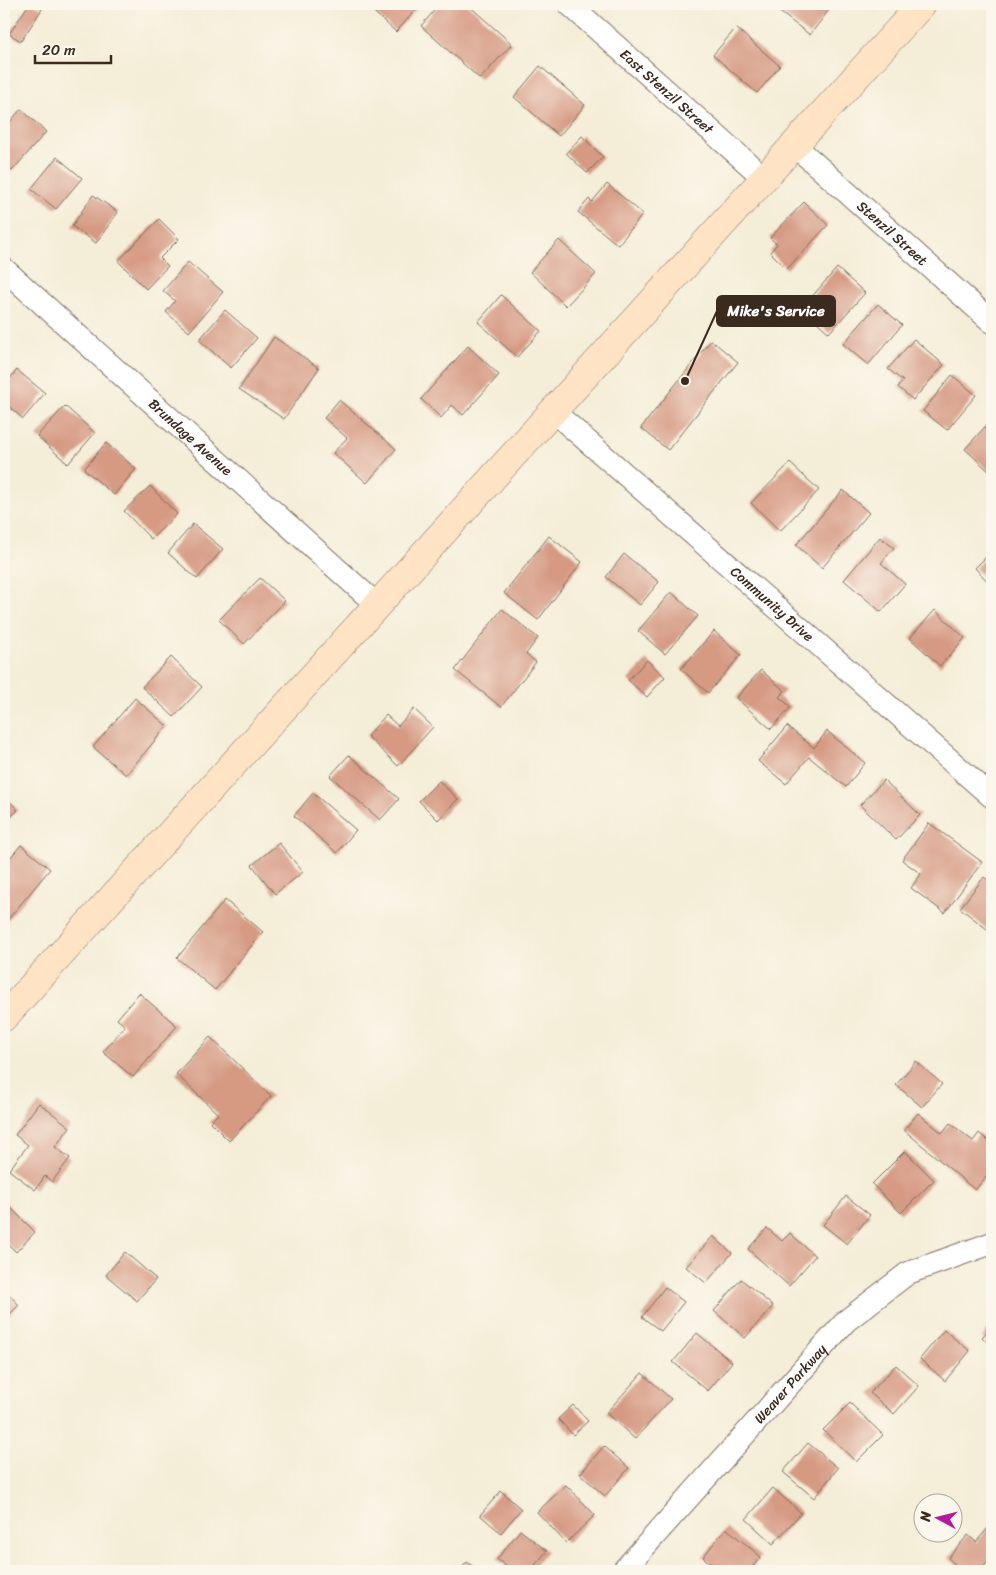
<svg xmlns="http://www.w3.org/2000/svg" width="996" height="1575" font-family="Sriracha,sans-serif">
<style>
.building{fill:#d69a83}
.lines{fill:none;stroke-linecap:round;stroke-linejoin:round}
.street-casing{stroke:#7c6e5f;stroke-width:24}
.secondary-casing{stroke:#7c6e5f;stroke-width:29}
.street{stroke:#fff;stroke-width:22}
.secondary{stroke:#fee4c5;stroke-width:28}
.labels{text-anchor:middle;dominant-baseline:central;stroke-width:4;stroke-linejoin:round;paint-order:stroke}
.street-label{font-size:14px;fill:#3b2a1e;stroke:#fbf7ec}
.leader{fill:none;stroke:#3b2a1e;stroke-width:2}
.callout-dot{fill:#3b2a1e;stroke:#fbf7ec;stroke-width:2}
.callout{fill:#3b2a1e;stroke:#3b2a1e;stroke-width:2}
.callout-label{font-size:15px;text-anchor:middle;font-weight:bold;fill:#fff}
</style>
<rect width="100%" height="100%" fill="#fbf7ec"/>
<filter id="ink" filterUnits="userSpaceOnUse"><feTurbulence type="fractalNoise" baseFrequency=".02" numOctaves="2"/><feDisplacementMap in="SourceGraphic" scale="10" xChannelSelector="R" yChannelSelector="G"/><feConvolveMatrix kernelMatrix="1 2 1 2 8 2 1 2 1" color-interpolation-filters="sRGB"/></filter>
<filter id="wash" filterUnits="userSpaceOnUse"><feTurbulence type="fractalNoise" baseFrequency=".0096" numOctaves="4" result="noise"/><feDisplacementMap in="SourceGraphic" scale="20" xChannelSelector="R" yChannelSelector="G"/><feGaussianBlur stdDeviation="1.12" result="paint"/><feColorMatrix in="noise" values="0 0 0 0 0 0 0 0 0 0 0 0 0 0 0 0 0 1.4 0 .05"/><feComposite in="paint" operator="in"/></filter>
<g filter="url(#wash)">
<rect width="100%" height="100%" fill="#f4edd7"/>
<g id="blocks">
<g class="building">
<polygon points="29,4 34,4 42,9 21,41 9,34"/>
<polygon points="365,4 421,4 396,32"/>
<polygon points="440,4 467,4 512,44 480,79 421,26"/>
<polygon points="769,4 826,4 831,7 810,35"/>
<polygon points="736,28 780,66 757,93 713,55"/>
<polygon points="540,66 585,105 559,136 514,97"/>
<polygon points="21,109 46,132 12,171 4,164 4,129"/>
<polygon points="582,136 603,157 587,173 566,153"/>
<polygon points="57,157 82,178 56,209 31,189"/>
<polygon points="607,184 643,214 618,245 578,212 589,199 592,202"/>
<polygon points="93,195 118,212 96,243 72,226"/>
<polygon points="804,202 828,225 787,269 770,252 777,244 770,238"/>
<polygon points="159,219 179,239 160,258 168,266 146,289 118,261"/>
<polygon points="559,240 596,274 566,306 530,272"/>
<polygon points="188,262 223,292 189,332 166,312 175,301 163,291"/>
<polygon points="837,268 865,293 829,333 802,308"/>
<polygon points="501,295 541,331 517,357 478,322"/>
<polygon points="878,304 902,325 868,365 843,344"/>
<polygon points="225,310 257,338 231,368 199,340"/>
<polygon points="274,337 319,368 284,419 239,389"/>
<polygon points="914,339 944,365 913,400 898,387 903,381 888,369"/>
<polygon points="711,340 738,362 668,450 641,428"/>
<polygon points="468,346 499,375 463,415 452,405 441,418 421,399"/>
<polygon points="17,370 45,393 23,419 4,402 4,386"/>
<polygon points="952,375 976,395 947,430 923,411"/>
<polygon points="339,400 396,449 367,483 333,453 347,438 324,418"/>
<polygon points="65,406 95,433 68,464 37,436"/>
<polygon points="992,419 992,474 965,449"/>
<polygon points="106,443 136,469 114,495 84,469"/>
<polygon points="790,463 819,490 780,531 751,503"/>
<polygon points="150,486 177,514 151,539 124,511"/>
<polygon points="843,490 869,513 822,568 796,545"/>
<polygon points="193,524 223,549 197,579 168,553"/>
<polygon points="549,536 582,562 538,620 504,593"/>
<polygon points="880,537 894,548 881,563 905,584 881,612 844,580"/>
<polygon points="992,551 992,586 975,568"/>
<polygon points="624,554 659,582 640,605 606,577"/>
<polygon points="260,578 285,601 244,644 219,620"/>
<polygon points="671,592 698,616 665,654 638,631"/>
<polygon points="502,609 538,638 526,654 536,662 501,707 455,670"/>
<polygon points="935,610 965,638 940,666 910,638"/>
<polygon points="714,631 741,655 708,693 681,669"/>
<polygon points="171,657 202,687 174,717 142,687"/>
<polygon points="647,660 665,677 647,697 628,680"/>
<polygon points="761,670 785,691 779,697 791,707 771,729 736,698"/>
<polygon points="135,698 167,726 126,775 93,747"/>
<polygon points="414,709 433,727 398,766 367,736 386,715 398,726"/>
<polygon points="787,726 814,748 827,731 865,763 846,787 809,757 786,784 758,761"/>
<polygon points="349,755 399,799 380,820 330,776"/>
<polygon points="884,780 920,815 896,840 860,805"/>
<polygon points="439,781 458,799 438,820 419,801"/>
<polygon points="313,793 356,830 337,853 294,816"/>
<polygon points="4,795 18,810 4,823"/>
<polygon points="929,823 982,862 945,913 911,888 921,874 902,860"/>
<polygon points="279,843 303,872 275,894 252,865"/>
<polygon points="21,845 50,869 5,923 4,865"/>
<polygon points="984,877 992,884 992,933 960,908"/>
<polygon points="225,900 263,932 215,990 177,958"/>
<polygon points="139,993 177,1026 133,1077 103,1052 125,1026 117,1019"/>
<polygon points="210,1037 271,1096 229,1141 210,1122 218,1114 176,1074"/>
<polygon points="916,1061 942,1084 922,1107 896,1085"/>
<polygon points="39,1103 70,1127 55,1147 70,1158 52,1182 45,1176 35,1190 9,1170 28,1145 15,1135"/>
<polygon points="918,1113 942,1133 950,1123 973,1141 979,1133 992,1144 992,1170 975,1190 904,1130"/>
<polygon points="905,1151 934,1180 901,1213 872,1184"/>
<polygon points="846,1196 870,1215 847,1244 823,1225"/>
<polygon points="6,1203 35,1232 16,1252 4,1240 4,1205"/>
<polygon points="767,1228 782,1241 790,1233 815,1256 789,1286 748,1249"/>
<polygon points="713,1236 732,1253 706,1283 686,1267"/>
<polygon points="125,1252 156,1279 137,1301 106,1275"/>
<polygon points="741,1279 773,1306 745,1338 714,1311"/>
<polygon points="665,1287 684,1302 661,1331 642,1317"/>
<polygon points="4,1289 19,1305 4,1320"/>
<polygon points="992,1326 992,1347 982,1337"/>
<polygon points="944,1330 970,1351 945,1381 920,1359"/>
<polygon points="697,1333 732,1362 708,1391 673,1362"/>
<polygon points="896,1365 919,1386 894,1414 870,1393"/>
<polygon points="642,1373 671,1399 635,1439 606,1413"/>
<polygon points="850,1403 883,1435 856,1462 823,1430"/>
<polygon points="573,1405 588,1421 573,1435 558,1419"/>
<polygon points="808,1443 838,1468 814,1498 783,1472"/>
<polygon points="604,1446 629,1468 605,1496 580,1474"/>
<polygon points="566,1485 595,1515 566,1543 537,1512"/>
<polygon points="773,1488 801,1513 773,1544 746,1519"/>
<polygon points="501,1491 521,1509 501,1533 480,1515"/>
<polygon points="989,1527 992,1530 992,1557 980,1571 963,1571 948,1558 968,1535 976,1542"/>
<polygon points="726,1528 761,1557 749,1571 720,1571 703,1557"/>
<polygon points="520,1530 547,1551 530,1571 512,1571 497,1559"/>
<polygon points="467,1562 479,1571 459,1571"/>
</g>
</g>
</g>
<g filter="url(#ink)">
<use href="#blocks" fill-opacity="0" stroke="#7c6e5f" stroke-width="1"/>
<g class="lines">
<defs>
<g id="street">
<path id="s1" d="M 569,4 L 764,178"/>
<path id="s2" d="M 794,145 L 992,322"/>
<path id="s3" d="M 4,269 L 377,605"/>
<path id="s4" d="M 553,411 L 992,797"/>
<path id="s5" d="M 623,1571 L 846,1321 L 908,1273 L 992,1243"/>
</g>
<polyline id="secondary" points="4,1017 922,4"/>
</defs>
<use href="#street" class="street-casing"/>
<use href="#secondary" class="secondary-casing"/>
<use href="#street" class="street"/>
<use href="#secondary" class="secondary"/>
</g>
</g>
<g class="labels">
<g class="street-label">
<text stroke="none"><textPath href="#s1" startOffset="131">East Stenzil Street</textPath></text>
<text stroke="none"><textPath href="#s2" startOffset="132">Stenzil Street</textPath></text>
<text stroke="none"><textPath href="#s3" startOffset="251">Brundage Avenue</textPath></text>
<text stroke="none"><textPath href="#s4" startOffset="292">Community Drive</textPath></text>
<text stroke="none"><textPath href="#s5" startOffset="251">Weaver Parkway</textPath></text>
</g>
</g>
<path class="leader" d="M685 381L717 311"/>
<circle class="callout-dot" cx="685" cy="381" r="5"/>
<rect class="callout" x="717" y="296" width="118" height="30" rx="5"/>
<g class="callout-label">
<text x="776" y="316">Mike's Service</text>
</g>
<rect width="996" height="1575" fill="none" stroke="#fbf7ec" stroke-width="20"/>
<g transform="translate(938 1518) rotate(277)"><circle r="24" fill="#fbf7ec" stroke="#aea59a"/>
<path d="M0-4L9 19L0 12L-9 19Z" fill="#b5179e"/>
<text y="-8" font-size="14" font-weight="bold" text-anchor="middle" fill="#3b2a1e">N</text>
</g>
<path d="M35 55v8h76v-8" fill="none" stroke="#3b2a1e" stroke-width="2.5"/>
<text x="42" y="55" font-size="15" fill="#3b2a1e" stroke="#fbf7ec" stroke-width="4" paint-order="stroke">20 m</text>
</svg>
